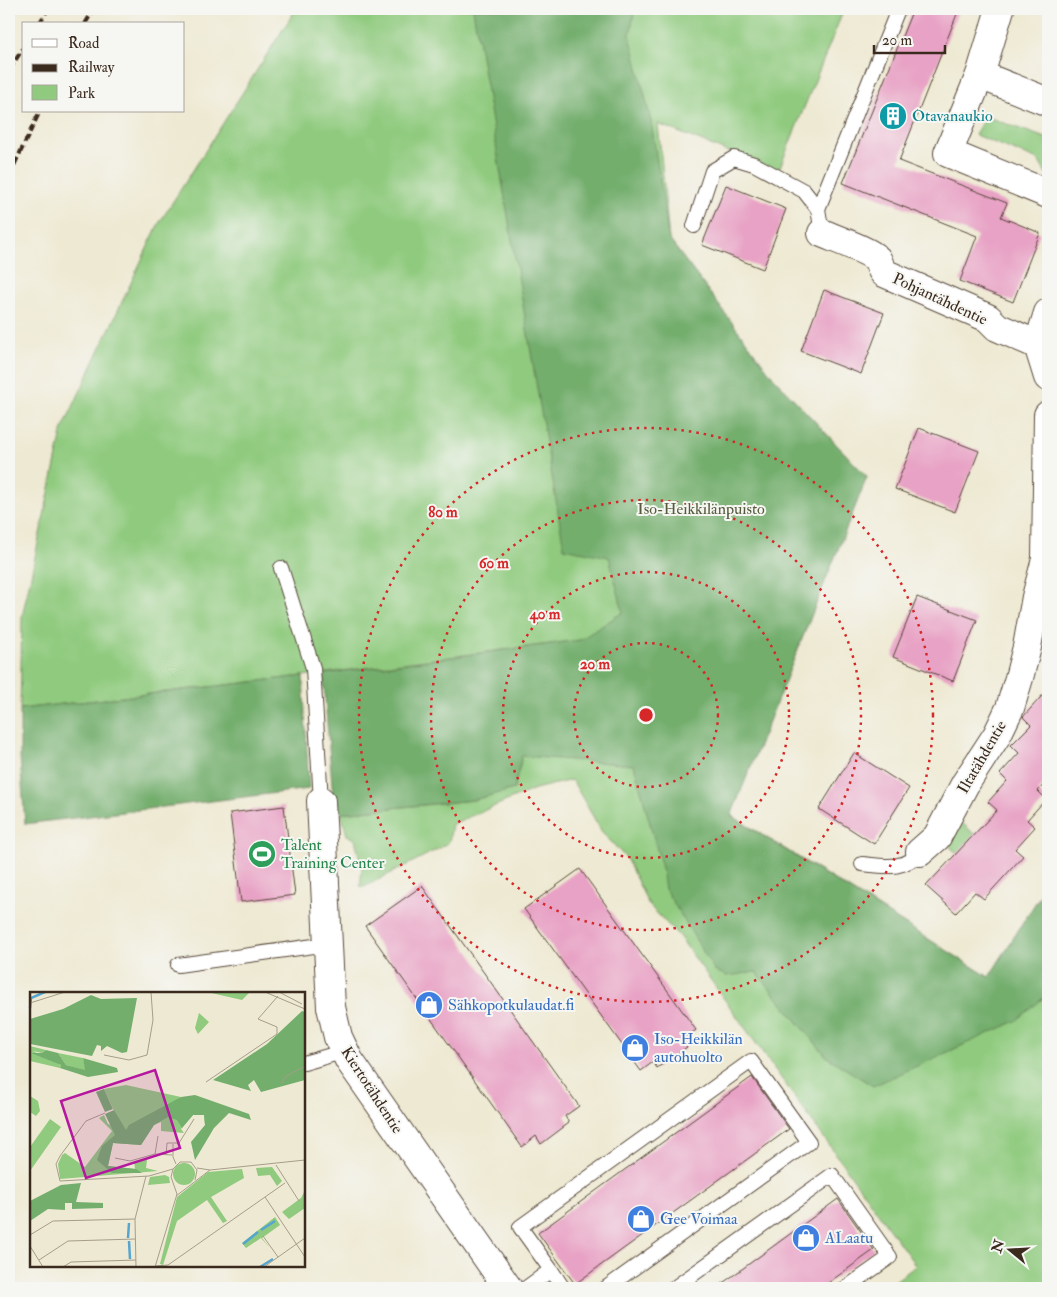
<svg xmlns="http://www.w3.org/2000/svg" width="1057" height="1297" font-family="'IM FELL Double Pica',serif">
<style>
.green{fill:#8fca7e;stroke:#657a4e}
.forest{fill:#73ae6d;stroke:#576c46}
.building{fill:#e8a2c5}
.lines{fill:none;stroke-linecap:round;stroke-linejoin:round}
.service-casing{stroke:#564739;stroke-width:16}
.minor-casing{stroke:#564739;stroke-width:30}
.service{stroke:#fff;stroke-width:14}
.minor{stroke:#fff;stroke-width:28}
.rail{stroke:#3b2a1e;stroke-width:4;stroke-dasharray:8 4;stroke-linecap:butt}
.ring{fill:none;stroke:#d62828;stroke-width:2.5;stroke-dasharray:2.5 5}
.labels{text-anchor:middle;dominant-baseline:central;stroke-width:4;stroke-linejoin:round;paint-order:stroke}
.culture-label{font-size:16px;fill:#0d838f;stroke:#f6f6f2;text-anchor:start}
.street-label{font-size:16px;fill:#3b2a1e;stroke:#f6f6f2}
.park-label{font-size:16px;fill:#545a3b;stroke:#f6f6f2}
.leisure-label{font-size:16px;fill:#27864d;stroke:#f6f6f2;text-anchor:start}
.shop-label{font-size:16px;fill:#366cbe;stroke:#f6f6f2;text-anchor:start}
.inset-river{fill:none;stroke:#56a5d0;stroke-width:2.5}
.inset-road{fill:none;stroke:#a69d8a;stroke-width:1}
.view{fill:#b5179e;fill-opacity:0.15;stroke:#b5179e;stroke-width:2.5}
.inset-edge{fill:none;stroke:#3b2a1e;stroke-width:2.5}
.centre{fill:#d62828;stroke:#f6f6f2;stroke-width:2.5}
.ring-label{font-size:15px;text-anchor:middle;font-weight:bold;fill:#d62828;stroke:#f6f6f2;stroke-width:4;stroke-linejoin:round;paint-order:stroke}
</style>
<rect width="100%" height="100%" fill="#f6f6f2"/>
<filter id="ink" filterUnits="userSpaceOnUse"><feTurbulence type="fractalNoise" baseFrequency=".02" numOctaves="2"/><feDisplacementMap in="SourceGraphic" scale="10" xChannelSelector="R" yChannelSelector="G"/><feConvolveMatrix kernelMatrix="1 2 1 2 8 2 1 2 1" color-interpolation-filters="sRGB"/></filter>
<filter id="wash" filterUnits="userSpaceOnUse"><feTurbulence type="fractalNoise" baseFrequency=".0096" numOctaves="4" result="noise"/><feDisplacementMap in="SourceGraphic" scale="20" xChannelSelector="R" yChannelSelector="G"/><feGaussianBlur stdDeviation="1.12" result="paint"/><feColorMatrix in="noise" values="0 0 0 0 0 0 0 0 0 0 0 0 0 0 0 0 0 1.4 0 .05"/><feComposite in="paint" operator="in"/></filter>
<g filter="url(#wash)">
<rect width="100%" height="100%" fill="#eee9d2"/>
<g class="green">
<polygon points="296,9 844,9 778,172 658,124 669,239 773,377 867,477 731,815 989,977 1048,883 1048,1288 885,1288 916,1266 679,936 649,905 626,858 602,832 572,780 535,789 452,824 449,842 440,848 364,887 360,886 362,869 355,839 347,835 341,813 473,800 514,789 522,756 580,640 303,676 20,709 22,617 63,428 158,225"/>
<polygon points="985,116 1048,139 1048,177 1038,160 975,135"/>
<polygon points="1048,599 1048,645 1039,636"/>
<polygon points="962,823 983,842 965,861 949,846"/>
</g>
<g class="forest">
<polygon points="473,9 635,9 630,35 651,121 669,239 773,377 867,477 731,816 989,977 1048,883 1048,994 1016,1021 873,1086 827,1057 756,972 727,976 715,971 665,889 662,868 634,765 522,756 514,789 473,800 341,813 333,796 323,674 580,640 623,612 609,557 564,548"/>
<polygon points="303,676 309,789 25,824 20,757 20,709"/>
</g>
<g id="blocks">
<g class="building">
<polygon points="913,9 959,9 899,161 1007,203 1001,217 1040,233 1013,302 960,281 977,236 843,183"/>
<polygon points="726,185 786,209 763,269 702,245"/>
<polygon points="824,290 884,313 861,374 801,351"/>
<polygon points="919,428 979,451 955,512 895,489"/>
<polygon points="917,597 977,620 953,681 893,657"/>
<polygon points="1048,689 1048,780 1038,791 1046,799 1027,820 1035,827 1015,849 1023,856 984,899 975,892 956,913 926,886 997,810 988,802 1007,781 1000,774 1019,753 1011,745 1031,725 1023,717"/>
<polygon points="854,753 909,788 874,844 819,809"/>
<polygon points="284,806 295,895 241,902 230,813"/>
<polygon points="580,869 696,1030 682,1040 687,1047 657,1068 653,1062 641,1071 524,909"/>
<polygon points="422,886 579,1106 565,1116 569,1123 541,1144 536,1136 522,1147 365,926"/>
<polygon points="752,1077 789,1129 575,1284 538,1233"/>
<polygon points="838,1199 874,1250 821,1288 716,1288"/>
</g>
</g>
</g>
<g filter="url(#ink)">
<use href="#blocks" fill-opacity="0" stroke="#564739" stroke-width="1"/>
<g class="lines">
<defs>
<g id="service">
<polyline points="694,226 712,171 734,158 754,164 804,191 818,209"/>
<polyline points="822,233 818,209 897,12"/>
<polyline points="281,568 313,668 321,801"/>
<path d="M 862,864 C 883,866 905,871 920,852"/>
<polyline points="178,965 328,944"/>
<polyline points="304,1063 345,1051"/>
<polyline points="551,1270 520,1227 751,1061 809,1142 606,1288"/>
<polyline points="526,1288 551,1270 563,1288"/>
<polyline points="674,1288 832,1175 890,1257 846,1288"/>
</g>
<g id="minor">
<polyline points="1000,9 980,75 948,153 1048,194"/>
<polyline points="980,75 1048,102"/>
<path d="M 822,233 C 833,238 870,251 877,259 C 880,263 880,269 884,273 L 988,318 L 997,327 L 1038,345"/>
<polyline points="1048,313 1038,345 1048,377"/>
<polyline points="321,801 331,1007 338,1037 349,1060 508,1288"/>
<polyline points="920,852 937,837 965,784 997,735 1010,708 1019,678 1027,647 1036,597 1046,559 1048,415"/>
</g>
</defs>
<use href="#service" class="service-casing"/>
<use href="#minor" class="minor-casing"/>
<use href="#service" class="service"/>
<use href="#minor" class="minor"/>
<g class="rail">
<polyline points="39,24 48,9"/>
<polyline points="85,24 94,9"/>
<polyline points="9,70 24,47"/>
<polyline points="9,176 40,111"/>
</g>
</g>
</g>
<g class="ring">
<circle cx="646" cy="715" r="72"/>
<circle cx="646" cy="715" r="143"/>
<circle cx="646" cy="715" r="215"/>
<circle cx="646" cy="715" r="287"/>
</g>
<defs>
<symbol id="building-disc" viewBox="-11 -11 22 22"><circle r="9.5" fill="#0f9aa8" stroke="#f6f6f2"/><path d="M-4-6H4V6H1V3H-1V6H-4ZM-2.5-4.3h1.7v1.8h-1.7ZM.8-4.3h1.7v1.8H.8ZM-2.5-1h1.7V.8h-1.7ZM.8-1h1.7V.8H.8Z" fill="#fff"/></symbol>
<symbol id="stadium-disc" viewBox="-11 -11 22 22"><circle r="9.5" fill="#2e9e5b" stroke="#f6f6f2"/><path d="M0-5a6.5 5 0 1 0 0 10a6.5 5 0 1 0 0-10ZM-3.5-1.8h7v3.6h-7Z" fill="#fff"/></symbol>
<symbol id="shop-disc" viewBox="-11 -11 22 22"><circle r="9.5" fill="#3f7fe0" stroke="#f6f6f2"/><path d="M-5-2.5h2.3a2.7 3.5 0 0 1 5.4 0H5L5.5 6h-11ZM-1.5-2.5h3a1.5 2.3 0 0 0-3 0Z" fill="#fff"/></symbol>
</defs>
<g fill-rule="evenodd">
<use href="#building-disc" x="877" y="100" width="32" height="32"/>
<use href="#stadium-disc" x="246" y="838" width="32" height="32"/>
<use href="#shop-disc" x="413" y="989" width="32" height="32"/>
<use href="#shop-disc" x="619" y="1032" width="32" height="32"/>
<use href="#shop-disc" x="625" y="1203" width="32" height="32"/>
<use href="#shop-disc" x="790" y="1222" width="32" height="32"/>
</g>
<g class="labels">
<g class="culture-label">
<text x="912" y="116">Otavanaukio</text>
</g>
<g class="street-label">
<text transform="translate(940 299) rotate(25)">Pohjantähdentie</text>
<text transform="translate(982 757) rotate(-60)">Iltatähdentie</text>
<text transform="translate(372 1090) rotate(57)">Kiertotähdentie</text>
</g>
<g class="park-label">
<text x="701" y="509">Iso-Heikkilänpuisto</text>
</g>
<g class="leisure-label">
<text x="281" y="845">Talent<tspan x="281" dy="18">Training Center</tspan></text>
</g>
<g class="shop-label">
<text x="448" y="1005">Sähkopotkulaudat.fi</text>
<text x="654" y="1039">Iso-Heikkilän<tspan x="654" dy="18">autohuolto</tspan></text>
<text x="660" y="1219">Gee Voimaa</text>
<text x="825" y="1238">ALaatu</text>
</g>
</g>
<g transform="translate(30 992)">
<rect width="275" height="275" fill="#eee9d2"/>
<path d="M 177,0 L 220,0 L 212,8 ZM 169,21 L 179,30 L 168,42 L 165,36 ZM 0,54 L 16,58 L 12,61 L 3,59 L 31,73 L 30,76 L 0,69 ZM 28,61 L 53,66 L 56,79 L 36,73 ZM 96,93 L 151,105 L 147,108 L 186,119 L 175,133 L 174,123 L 163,123 L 151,137 L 154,141 L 131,139 L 131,130 L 124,133 L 111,153 L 83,151 L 78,174 L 105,177 L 104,169 L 117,168 L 116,176 L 128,179 L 30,187 L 28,172 L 32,163 L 35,161 L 55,175 L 82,139 L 69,126 L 74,123 L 78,132 L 92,136 L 74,97 ZM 0,104 L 8,109 L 10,119 L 6,124 L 0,120 ZM 20,127 L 31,135 L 0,179 L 0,155 ZM143 182a11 11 0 1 1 22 0a11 11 0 1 1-22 0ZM 242,175 L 252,189 L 247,194 L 240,183 L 228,184 L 226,176 ZM 212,177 L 214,186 L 181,205 L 197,229 L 193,231 L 177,208 L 147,229 L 133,273 L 130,272 L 147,205 L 178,180 ZM 135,183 L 139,185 L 140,191 L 118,193 L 120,185 ZM 274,200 L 275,216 L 259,227 L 252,220 L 271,206 ZM 245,225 L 250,233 L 232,246 L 240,256 L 231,246 L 216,256 L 212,251 Z" fill="#8fca7e"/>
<path d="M 61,3 L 71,7 L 107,6 L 97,60 L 92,61 L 77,54 L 71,59 L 71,54 L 67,53 L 62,64 L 0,52 L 0,27 L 33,17 ZM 272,19 L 275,20 L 275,88 L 231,100 L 224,88 L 218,93 L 221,99 L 183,88 L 237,52 ZM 16,58 L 28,61 L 36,73 L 55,78 L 53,66 L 87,76 L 88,80 L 58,85 L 30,76 L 31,73 L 1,61 L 12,61 ZM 74,97 L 83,117 L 75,120 L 66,100 ZM 165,103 L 219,122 L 221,128 L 199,121 L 184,136 L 165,168 L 161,150 L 175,133 L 174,123 L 163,123 L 152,136 L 147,128 L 138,125 L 124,133 L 111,153 L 83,151 L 78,174 L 106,177 L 112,181 L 82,181 L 67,168 L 72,154 L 85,143 L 75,122 L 84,118 L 96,138 L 99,133 L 151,105 ZM 51,191 L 46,210 L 73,211 L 73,216 L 42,217 L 42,211 L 35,211 L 35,218 L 18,217 L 0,229 L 0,209 L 31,193 Z" fill="#73ae6d"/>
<path class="inset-river" d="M 0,16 L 1,6 L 15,0M 231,238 L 245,229M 98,246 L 99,231M 99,249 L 100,267M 213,252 L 228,240M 230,275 L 243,267"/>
<path class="inset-road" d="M 235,0 L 275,17M 249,0 L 272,12M 0,11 L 35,0M 74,63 L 99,68 L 117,63 L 123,28 L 121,0M 176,90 L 247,42 L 247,35 L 228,27 L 248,4M 252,91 L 255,85 L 275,74M 75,121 L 56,129 L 30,164 L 26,172 L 30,189 L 119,184 L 143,177M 143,152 L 143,165 L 146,172M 125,162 L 128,144M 136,163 L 137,151 L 149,151 L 164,127M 85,166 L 100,169 L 125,162 L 142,163M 246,173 L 269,209M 167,176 L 180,178 L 275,168M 146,204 L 180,178M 235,205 L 275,265M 0,243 L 23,229 L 105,227M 233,244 L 248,265M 0,254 L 13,275M 9,268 L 38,249 L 105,247M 126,274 L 138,273 L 255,191M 33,275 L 41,270 L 106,268M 106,275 L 105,227 L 116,184M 125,275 L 147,202 L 141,185 L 143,177 L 150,170 L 161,170 L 167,178 L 165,188M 234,275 L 275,246"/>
<path class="view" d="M 125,78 L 150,156 L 56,186 L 31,109 Z"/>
<rect width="275" height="275" class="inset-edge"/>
</g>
<circle cx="646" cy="715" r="8" class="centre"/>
<g class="ring-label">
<text x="443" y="517">80 m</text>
<text x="494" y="568">60 m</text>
<text x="545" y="619">40 m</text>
<text x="595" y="669">20 m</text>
</g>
<rect width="1057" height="1297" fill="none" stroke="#f6f6f2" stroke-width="30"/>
<rect x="22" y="22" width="162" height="90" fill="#f6f6f2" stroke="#aba49d"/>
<rect x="32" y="39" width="25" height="8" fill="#ffffff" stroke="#aba49d"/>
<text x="68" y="48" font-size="15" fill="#3b2a1e">Road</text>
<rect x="32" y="64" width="25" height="8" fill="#3b2a1e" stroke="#aba49d"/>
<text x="68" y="72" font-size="15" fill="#3b2a1e">Railway</text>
<rect x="32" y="85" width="25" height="15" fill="#8fca7e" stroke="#aba49d"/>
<text x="68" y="98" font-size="15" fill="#3b2a1e">Park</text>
<g transform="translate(1010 1250) rotate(288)" stroke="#f6f6f2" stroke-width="4" paint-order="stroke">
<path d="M0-4L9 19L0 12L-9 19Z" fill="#3b2a1e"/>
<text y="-8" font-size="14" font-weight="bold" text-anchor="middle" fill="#3b2a1e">N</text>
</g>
<path d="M874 45v8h71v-8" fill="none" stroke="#3b2a1e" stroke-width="2.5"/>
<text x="882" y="45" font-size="15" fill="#3b2a1e" stroke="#f6f6f2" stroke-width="4" paint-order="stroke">20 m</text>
</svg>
